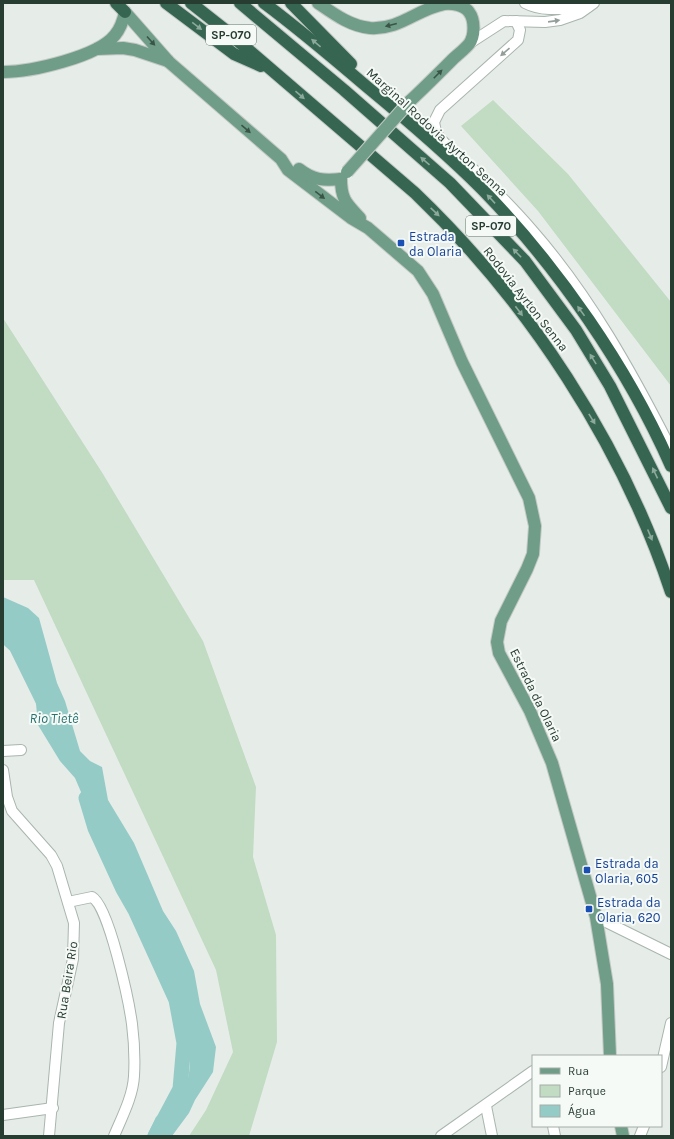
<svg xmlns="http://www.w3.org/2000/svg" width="674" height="1139" font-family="Karla,sans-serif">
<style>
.green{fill:#c2dbc3}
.water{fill:#95cbc7}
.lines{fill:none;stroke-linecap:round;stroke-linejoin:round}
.river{stroke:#95cbc7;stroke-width:15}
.minor-casing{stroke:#a9b5ae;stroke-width:12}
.major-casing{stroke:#c3c9c6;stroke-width:14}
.highway-casing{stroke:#c3c9c6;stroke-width:14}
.minor{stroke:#fff;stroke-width:10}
.major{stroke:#709d88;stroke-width:12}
.highway{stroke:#366652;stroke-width:12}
.major-bridge-casing{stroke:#c3c9c6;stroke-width:14;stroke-linecap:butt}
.major-bridge{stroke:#709d88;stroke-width:12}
.oneway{fill:#939e98}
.oneway2{fill:#395548}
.oneway3{fill:#8ca99c}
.transit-dot{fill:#1a4fb4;stroke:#f6faf7;stroke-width:1.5}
.labels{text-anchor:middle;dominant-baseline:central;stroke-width:4;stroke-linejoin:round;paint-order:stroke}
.shield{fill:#f6faf7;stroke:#65766d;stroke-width:1}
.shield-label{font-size:12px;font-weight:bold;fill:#273d32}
.street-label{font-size:13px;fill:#273d32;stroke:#f6faf7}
.transit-label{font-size:13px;fill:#164399;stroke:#f6faf7;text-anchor:start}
.water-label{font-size:14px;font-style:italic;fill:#28726f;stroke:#f6faf7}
</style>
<rect width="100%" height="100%" fill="#e6ede8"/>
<g class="green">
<polygon points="493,100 568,174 671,302 671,386 538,211 461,126"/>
<polygon points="3,318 103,474 203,641 256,787 253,857 276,935 277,1042 249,1136 189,1136 206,1110 233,1052 216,970 34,580 3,580"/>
</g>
<path class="water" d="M 3,597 L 28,608 L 39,618 L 57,683 L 65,701 L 80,751 L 90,761 L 102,767 L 108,800 L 134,843 L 163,911 L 176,931 L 194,971 L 200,1004 L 216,1047 L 213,1072 L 195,1100 L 189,1113 L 172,1136 L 147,1136 L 156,1117 L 168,1108 L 178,1088 L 187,1083 C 191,1066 193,1047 180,1034 L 180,1002 L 170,993 L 157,971 L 161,953 L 96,827 L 75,778 L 60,761 L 38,725 L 34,682 L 13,637 L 3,629 Z"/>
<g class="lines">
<g class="river">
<polyline points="3,634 16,646 44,703"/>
<polyline points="86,798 95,828 123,889 135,910 176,1000 184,1043 180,1089 155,1136"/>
</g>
<defs>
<g id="minor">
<path d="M 525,3 C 544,13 568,8 588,7"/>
<path d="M 516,21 L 520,30 L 518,40 L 440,110 L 434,122 L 436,132 C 444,146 461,158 473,169 C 493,188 513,208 532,230 C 589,295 632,372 671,449"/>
<polyline points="470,43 504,21 545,22 560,20 580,13 594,3"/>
<polyline points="3,751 21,750"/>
<polyline points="3,770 7,797 12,811 51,855 57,866 74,923 73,959 59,1023 49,1136"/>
<path d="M 68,902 L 92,897 C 109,906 129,1002 132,1024 C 134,1040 135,1059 134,1076 C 133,1096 122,1117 114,1136"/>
<polyline points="596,917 671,954"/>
<polyline points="661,1067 671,1023"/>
<polyline points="486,1106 492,1136"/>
<polyline points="3,1115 53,1108"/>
<polyline points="553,1126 555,1136"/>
<polyline points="441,1136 533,1071"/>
<polyline points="640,1136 644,1126"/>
</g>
<g id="major">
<path d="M 318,3 C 334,14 350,26 370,28 C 400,30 417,9 444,4 C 452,3 464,5 469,12 C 475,20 475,36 469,44 C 464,50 457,55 451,61 C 438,74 424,88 410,101"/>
<polyline points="125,12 169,62 281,159 288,170 351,218 368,228 418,271 433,294 462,362 529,498 535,526 533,554 527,569 501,621 497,642 499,653 530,711 552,763 596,917 607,984 610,1056"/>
<polyline points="97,49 123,48 135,50 168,61"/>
<path d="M 3,72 C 30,72 98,57 115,35 C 121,28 123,21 125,12"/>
<path d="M 299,169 C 313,180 324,181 341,179"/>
<path d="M 341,179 C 341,200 347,204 360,218"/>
<polyline points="621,1126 623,1136"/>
</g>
<g id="highway">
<polyline points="116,3 125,12"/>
<polyline points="166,3 234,54 261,66"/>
<path d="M 191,3 L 224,29 L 415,193 C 528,301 622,444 671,592"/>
<polyline points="240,3 344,90 450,183 525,261 576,330 610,386 671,508"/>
<path d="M 264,3 C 299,29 332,57 366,86 C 406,119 446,153 483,190 C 557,266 628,368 671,466"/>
<polyline points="291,3 351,64"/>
</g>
</defs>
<use href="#minor" class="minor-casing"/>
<use href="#major" class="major-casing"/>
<use href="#highway" class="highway-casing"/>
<use href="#minor" class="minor"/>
<use href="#major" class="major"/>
<use href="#highway" class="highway"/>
<defs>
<polyline id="major-bridge" points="347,172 410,101"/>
</defs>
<use href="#major-bridge" class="major-bridge-casing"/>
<use href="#major-bridge" class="major-bridge"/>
</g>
<defs><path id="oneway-solid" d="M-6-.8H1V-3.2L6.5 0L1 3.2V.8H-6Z"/></defs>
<g class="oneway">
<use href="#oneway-solid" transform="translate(554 21) rotate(-8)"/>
<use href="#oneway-solid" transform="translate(505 52) rotate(139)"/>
</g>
<g class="oneway2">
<use href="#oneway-solid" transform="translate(391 25) rotate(166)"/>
<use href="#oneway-solid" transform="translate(151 41) rotate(48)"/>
<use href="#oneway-solid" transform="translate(438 74) rotate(-45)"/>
<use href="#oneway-solid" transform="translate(246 129) rotate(41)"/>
<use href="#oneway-solid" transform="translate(320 195) rotate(38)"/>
</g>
<g class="oneway3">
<use href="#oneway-solid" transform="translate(197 26) rotate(37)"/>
<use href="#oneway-solid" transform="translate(316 43) rotate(-140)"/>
<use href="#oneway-solid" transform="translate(300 95) rotate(41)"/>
<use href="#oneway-solid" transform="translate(425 161) rotate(-139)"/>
<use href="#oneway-solid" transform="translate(491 199) rotate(-133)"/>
<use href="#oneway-solid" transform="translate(435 212) rotate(43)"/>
<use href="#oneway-solid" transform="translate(517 253) rotate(-134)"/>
<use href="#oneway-solid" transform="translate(519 311) rotate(53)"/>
<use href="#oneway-solid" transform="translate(581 311) rotate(-126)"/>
<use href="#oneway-solid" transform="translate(593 359) rotate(-122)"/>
<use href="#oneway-solid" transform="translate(592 419) rotate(58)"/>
<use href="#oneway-solid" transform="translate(655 473) rotate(-115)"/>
<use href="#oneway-solid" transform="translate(650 535) rotate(67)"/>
</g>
<g class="transit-dot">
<rect x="397" y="239" width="8" height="8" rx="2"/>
<rect x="583" y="866" width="8" height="8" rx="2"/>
<rect x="585" y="905" width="8" height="8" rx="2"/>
</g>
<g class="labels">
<g class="shield">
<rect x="206" y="25" width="50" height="20" rx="3"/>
<rect x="466" y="216" width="50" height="20" rx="3"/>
</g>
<g class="shield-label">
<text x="231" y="35">SP-070</text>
<text x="491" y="226">SP-070</text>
</g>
<g class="street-label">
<text transform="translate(437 132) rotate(42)">Marginal Rodovia Ayrton Senna</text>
<text transform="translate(526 299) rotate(52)">Rodovia Ayrton Senna</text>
<text transform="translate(536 695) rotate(64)">Estrada da Olaria</text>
<text transform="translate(67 980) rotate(-81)">Rua Beira Rio</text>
</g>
<g class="transit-label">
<text x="409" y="236">Estrada<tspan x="409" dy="15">da Olaria</tspan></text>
<text x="595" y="863">Estrada da<tspan x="595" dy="15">Olaria, 605</tspan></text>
<text x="597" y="902">Estrada da<tspan x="597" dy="15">Olaria, 620</tspan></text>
</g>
<g class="water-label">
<text x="54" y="718">Rio Tietê</text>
</g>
</g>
<rect width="674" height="1139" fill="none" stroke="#273d32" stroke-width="8"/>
<rect x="532" y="1055" width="130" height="72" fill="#f6faf7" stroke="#a3aea8"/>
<rect x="540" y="1068" width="20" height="6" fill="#709d88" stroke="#a3aea8"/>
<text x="568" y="1075" font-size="12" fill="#273d32">Rua</text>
<rect x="540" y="1085" width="20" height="12" fill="#c2dbc3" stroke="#a3aea8"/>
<text x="568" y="1095" font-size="12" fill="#273d32">Parque</text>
<rect x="540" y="1105" width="20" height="12" fill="#95cbc7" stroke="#a3aea8"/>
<text x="568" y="1115" font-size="12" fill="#273d32">Água</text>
</svg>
